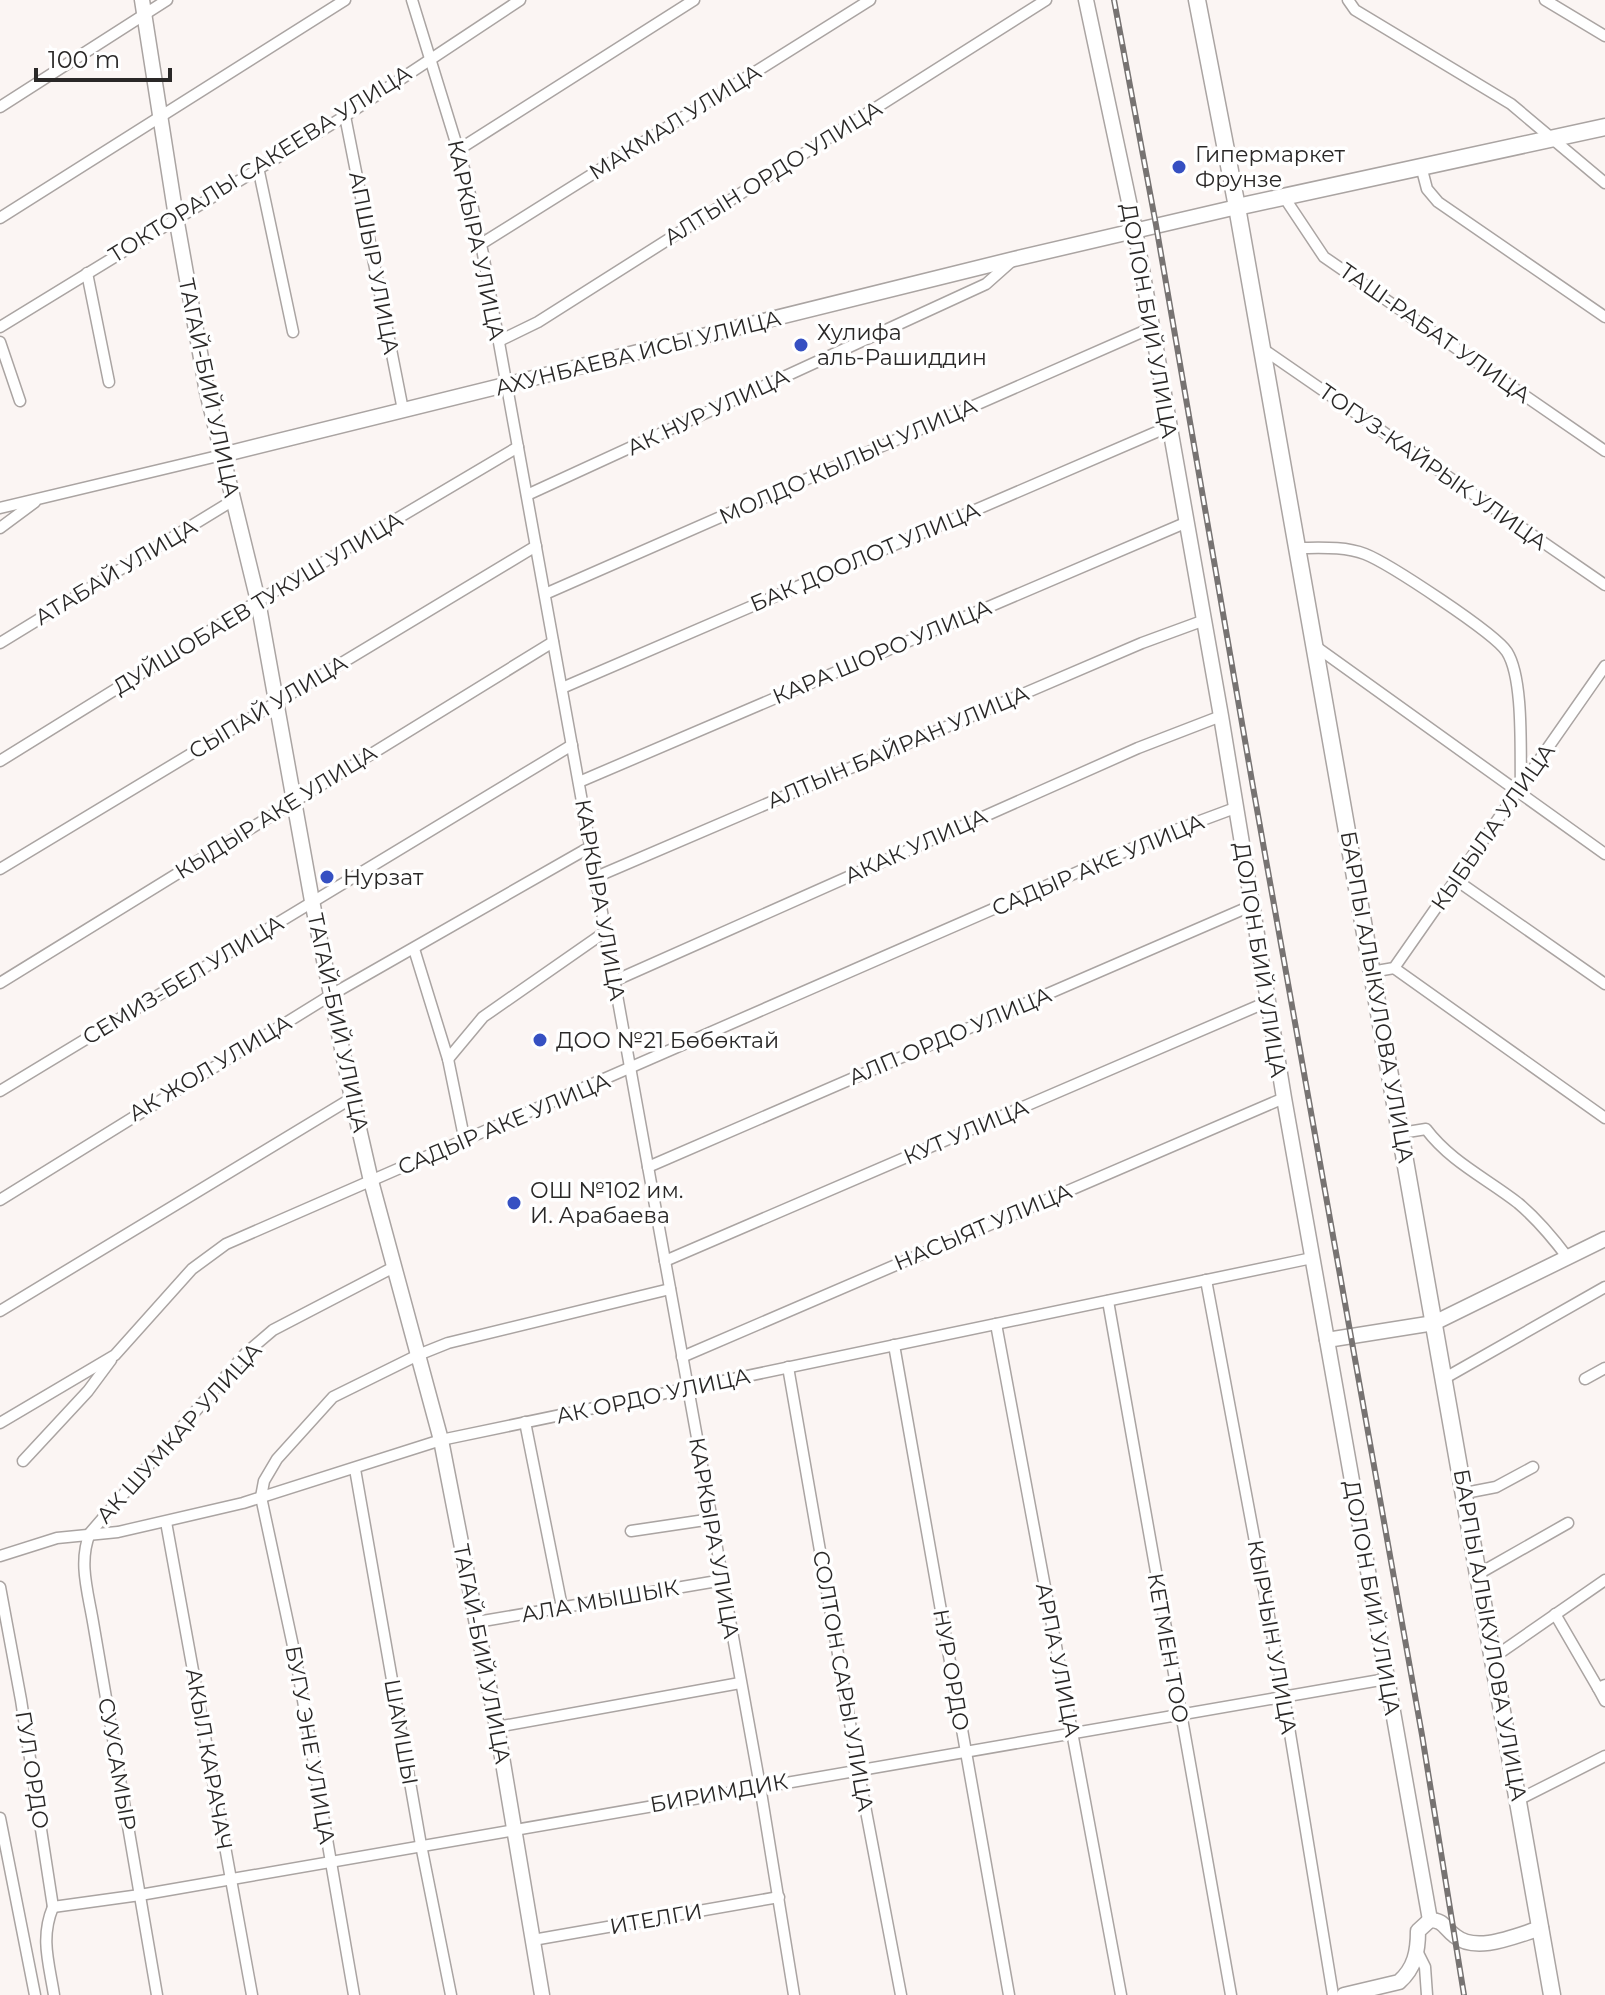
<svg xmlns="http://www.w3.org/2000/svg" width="1605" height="1995" font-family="Montserrat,sans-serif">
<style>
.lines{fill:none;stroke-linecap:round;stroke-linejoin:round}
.minor-casing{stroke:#aaa4a2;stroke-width:13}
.tertiary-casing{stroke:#aaa4a2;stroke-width:17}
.primary-casing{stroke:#aaa4a2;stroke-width:19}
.minor{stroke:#fff;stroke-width:10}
.tertiary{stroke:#fff;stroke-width:14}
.primary{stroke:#fff;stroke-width:16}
.rail-casing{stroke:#777372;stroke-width:6}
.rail{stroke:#fff;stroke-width:3;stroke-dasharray:9;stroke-linecap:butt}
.poi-dot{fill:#3650c2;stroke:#fff;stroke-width:3}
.labels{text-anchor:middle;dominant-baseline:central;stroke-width:7;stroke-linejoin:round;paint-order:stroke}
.street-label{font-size:22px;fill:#2a2827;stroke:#fff}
.poi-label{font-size:22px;fill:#2a2827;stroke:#fff;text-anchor:start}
</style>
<rect width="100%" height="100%" fill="#fbf5f3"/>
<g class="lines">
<defs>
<g id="minor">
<polyline points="412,0 465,172 483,254 760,1786 794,1995"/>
<polyline points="1348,0 1355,10 1511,104 1605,183"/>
<polyline points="1545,0 1605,36"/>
<polyline points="0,107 167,0"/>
<polyline points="345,116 403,410"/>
<polyline points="458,150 694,0"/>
<polyline points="1421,166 1427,189 1438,202 1605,317"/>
<polyline points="258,167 293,332"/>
<polyline points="1284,197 1324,257 1605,451"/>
<polyline points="0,218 345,0"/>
<polyline points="481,244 870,0"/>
<polyline points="87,273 109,382"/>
<polyline points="0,327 345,116 520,0"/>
<polyline points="499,341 538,322 1046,0"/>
<polyline points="0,342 20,401"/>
<polyline points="1263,349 1605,585"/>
<polyline points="527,495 986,284 1013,260"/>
<polyline points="0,508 222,455"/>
<polyline points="0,528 35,502"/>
<path d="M 1297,548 C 1319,548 1344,546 1365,554 C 1388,563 1495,633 1507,652 C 1524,679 1520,753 1521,787"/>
<polyline points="545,594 1151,328"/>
<polyline points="0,643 232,501"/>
<polyline points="1315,646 1605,854"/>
<polyline points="562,688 1168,427"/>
<polyline points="0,761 258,601 518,447"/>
<polyline points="579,782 1185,523"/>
<polyline points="0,869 536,546"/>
<polyline points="596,877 1142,643 1202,621"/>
<polyline points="1456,880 1605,984"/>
<polyline points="414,949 448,1059 465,1142"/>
<polyline points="1394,968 1605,1118"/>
<polyline points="1371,972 1394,968 1605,666"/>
<polyline points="614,981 1138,748 1221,716"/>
<polyline points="0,983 553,642"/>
<polyline points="448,1059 483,1017 605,932"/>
<polyline points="0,1091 572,745"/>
<path d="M 1401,1133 L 1426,1129 C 1451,1162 1486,1178 1518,1203 C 1537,1219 1553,1238 1568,1258"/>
<polyline points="648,1167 1253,905"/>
<polyline points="0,1200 331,995 590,847"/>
<polyline points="665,1261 1267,1002"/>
<polyline points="1206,1280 1284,1697 1333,1995"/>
<polyline points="1108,1301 1231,1995"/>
<polyline points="0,1311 352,1098"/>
<polyline points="996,1324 1121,1995"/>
<polyline points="894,1345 1009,1995"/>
<polyline points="682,1357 1284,1098"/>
<polyline points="788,1367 858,1769 901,1995"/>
<polyline points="1445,1378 1605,1287"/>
<polyline points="1585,1379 1605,1368"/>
<polyline points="525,1422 562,1607"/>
<polyline points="0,1423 115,1355 192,1269 226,1244 1165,834 1235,808"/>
<polyline points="23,1461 88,1391 111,1360"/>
<polyline points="355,1469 421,1845 451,1995"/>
<polyline points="1465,1493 1496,1487 1533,1467"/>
<polyline points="166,1522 252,1995"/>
<polyline points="631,1531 712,1519"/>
<polyline points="0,1556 57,1538 118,1532 243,1503 441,1440 1312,1258"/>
<polyline points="1480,1573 1568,1523"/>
<polyline points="0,1587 21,1700 53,1907"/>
<polyline points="1555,1614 1598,1688"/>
<polyline points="477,1622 723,1580"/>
<polyline points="1494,1657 1605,1580"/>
<polyline points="1605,1685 1598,1688 1605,1701"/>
<polyline points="497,1727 740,1683"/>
<polyline points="1520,1799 1605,1756"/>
<polyline points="0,1818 35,1995"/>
<polyline points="53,1907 140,1895 1386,1679"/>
<path d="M 53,1907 C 40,1938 49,1963 54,1995"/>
<polyline points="533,1940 779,1897"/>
<polyline points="1418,1953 1425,1967 1427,1995"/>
<path d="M 157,1995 L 93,1622 C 88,1592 78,1562 90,1533 L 245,1354 L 273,1330 L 394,1267"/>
<polyline points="354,1995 296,1660 261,1497 264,1481 277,1459 333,1397 418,1355 448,1343 670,1289"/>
</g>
<g id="tertiary">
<polyline points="142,0 176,217 207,392 258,601 312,901 352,1098 371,1181 441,1440 497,1727 542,1995"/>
<polyline points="1086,0 1135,230 1221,716 1284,1098 1430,1920"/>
<polyline points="222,455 1014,259 1237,207"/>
<polyline points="1327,1340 1434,1323 1605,1239"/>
<path d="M 1344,1995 L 1399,1982 C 1415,1968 1418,1951 1418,1931 L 1430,1920 C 1444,1920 1445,1929 1455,1936 C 1477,1954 1517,1935 1541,1928"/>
</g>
<g id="primary">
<polyline points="1197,0 1237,207 1552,1995"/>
<polyline points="1237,207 1605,127"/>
</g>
</defs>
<use href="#minor" class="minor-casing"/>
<use href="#tertiary" class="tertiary-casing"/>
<use href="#primary" class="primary-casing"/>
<use href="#minor" class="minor"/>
<use href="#tertiary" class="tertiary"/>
<use href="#primary" class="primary"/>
<defs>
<polyline id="rail" points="1114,0 1156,225 1253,787 1422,1735 1464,1995"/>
</defs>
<use href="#rail" class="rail-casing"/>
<use href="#rail" class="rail"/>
</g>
<g class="poi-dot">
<circle cx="1179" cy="167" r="8"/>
<circle cx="801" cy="345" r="8"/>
<circle cx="327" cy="877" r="8"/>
<circle cx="540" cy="1040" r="8"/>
<circle cx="514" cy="1203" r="8"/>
</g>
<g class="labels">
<g class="street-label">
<text transform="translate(675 122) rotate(-32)">МАКМАЛ УЛИЦА</text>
<text transform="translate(260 164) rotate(-32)">ТОКТОРАЛЫ САКЕЕВА УЛИЦА</text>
<text transform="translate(773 173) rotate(-32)">АЛТЫН ОРДО УЛИЦА</text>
<text transform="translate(476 240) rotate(78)">КАРКЫРА УЛИЦА</text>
<text transform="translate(374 263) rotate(79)">АПШЫР УЛИЦА</text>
<text transform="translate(1149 321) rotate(80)">ДОЛОН БИЙ УЛИЦА</text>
<text transform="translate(1435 333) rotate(35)">ТАШ-РАБАТ УЛИЦА</text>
<text transform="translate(638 353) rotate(-14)">АХУНБАЕВА ИСЫ УЛИЦА</text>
<text transform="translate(209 388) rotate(78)">ТАГАЙ-БИЙ УЛИЦА</text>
<text transform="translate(708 412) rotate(-25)">АК НУР УЛИЦА</text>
<text transform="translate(848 461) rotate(-24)">МОЛДО КЫЛЫЧ УЛИЦА</text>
<text transform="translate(1433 467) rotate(35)">ТОГУЗ-КАЙРЫК УЛИЦА</text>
<text transform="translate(865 557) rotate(-23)">БАК ДООЛОТ УЛИЦА</text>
<text transform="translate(116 572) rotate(-31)">АТАБАЙ УЛИЦА</text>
<text transform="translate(258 603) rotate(-31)">ДУЙШОБАЕВ ТУКУШ УЛИЦА</text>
<text transform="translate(882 652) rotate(-23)">КАРА ШОРО УЛИЦА</text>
<text transform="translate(268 707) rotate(-31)">СЫПАЙ УЛИЦА</text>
<text transform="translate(898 747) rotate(-23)">АЛТЫН БАЙРАН УЛИЦА</text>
<text transform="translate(276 812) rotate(-32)">КЫДЫР АКЕ УЛИЦА</text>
<text transform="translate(1493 827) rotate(-55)">КЫБЫЛА УЛИЦА</text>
<text transform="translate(916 846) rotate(-24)">АКАК УЛИЦА</text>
<text transform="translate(1098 865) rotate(-23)">САДЫР АКЕ УЛИЦА</text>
<text transform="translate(600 900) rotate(80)">КАРКЫРА УЛИЦА</text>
<text transform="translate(1260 960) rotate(81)">ДОЛОН БИЙ УЛИЦА</text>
<text transform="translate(183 980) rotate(-31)">СЕМИЗ-БЕЛ УЛИЦА</text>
<text transform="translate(1377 997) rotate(80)">БАРПЫ АЛЫКУЛОВА УЛИЦА</text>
<text transform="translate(338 1023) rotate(78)">ТАГАЙ-БИЙ УЛИЦА</text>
<text transform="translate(950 1036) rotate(-23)">АЛП ОРДО УЛИЦА</text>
<text transform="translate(210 1068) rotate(-31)">АК ЖОЛ УЛИЦА</text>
<text transform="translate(504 1124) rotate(-23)">САДЫР АКЕ УЛИЦА</text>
<text transform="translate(966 1132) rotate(-23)">КУТ УЛИЦА</text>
<text transform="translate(983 1227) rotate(-23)">НАСЫЯТ УЛИЦА</text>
<text transform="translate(653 1396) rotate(-12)">АК ОРДО УЛИЦА</text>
<text transform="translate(179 1433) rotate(-48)">АК ШУМКАР УЛИЦА</text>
<text transform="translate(714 1538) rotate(80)">КАРКЫРА УЛИЦА</text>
<text transform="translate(1372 1598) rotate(80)">ДОЛОН БИЙ УЛИЦА</text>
<text transform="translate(600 1601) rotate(-10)">АЛА МЫШЫК</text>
<text transform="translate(1490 1635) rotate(80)">БАРПЫ АЛЫКУЛОВА УЛИЦА</text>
<text transform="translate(1272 1637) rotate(80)">КЫРЧЫН УЛИЦА</text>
<text transform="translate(1168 1648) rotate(80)">КЕТМЕН ТОО</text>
<text transform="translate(482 1654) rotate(79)">ТАГАЙ-БИЙ УЛИЦА</text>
<text transform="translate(1058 1660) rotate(79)">АРПА УЛИЦА</text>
<text transform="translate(951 1670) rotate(80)">НУР ОРДО</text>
<text transform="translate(843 1681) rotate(80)">СОЛТОН САРЫ УЛИЦА</text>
<text transform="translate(401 1732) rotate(80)">ШАМШЫ</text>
<text transform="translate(310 1745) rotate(80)">БУГУ ЭНЕ УЛИЦА</text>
<text transform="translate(209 1759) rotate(80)">АКЫЛ КАРАЧАЧ</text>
<text transform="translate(117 1764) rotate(80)">СУУСАМЫР</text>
<text transform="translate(32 1770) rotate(81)">ГУЛ ОРДО</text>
<text transform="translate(719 1793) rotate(-10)">БИРИМДИК</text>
<text transform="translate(656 1919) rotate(-10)">ИТЕЛГИ</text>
</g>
<g class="poi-label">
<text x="1195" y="154">Гипермаркет<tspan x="1195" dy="25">Фрунзе</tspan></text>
<text x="817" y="332">Хулифа<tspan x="817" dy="25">аль-Рашиддин</tspan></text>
<text x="343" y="877">Нурзат</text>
<text x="556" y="1040">ДОО №21 Бөбөктай</text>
<text x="530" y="1190">ОШ №102 им.<tspan x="530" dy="25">И. Арабаева</tspan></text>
</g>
</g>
<path d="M36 68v12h134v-12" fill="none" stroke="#2a2827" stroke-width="4"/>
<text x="48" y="68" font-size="24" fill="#2a2827" stroke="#ffffff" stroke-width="6" paint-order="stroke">100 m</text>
</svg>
